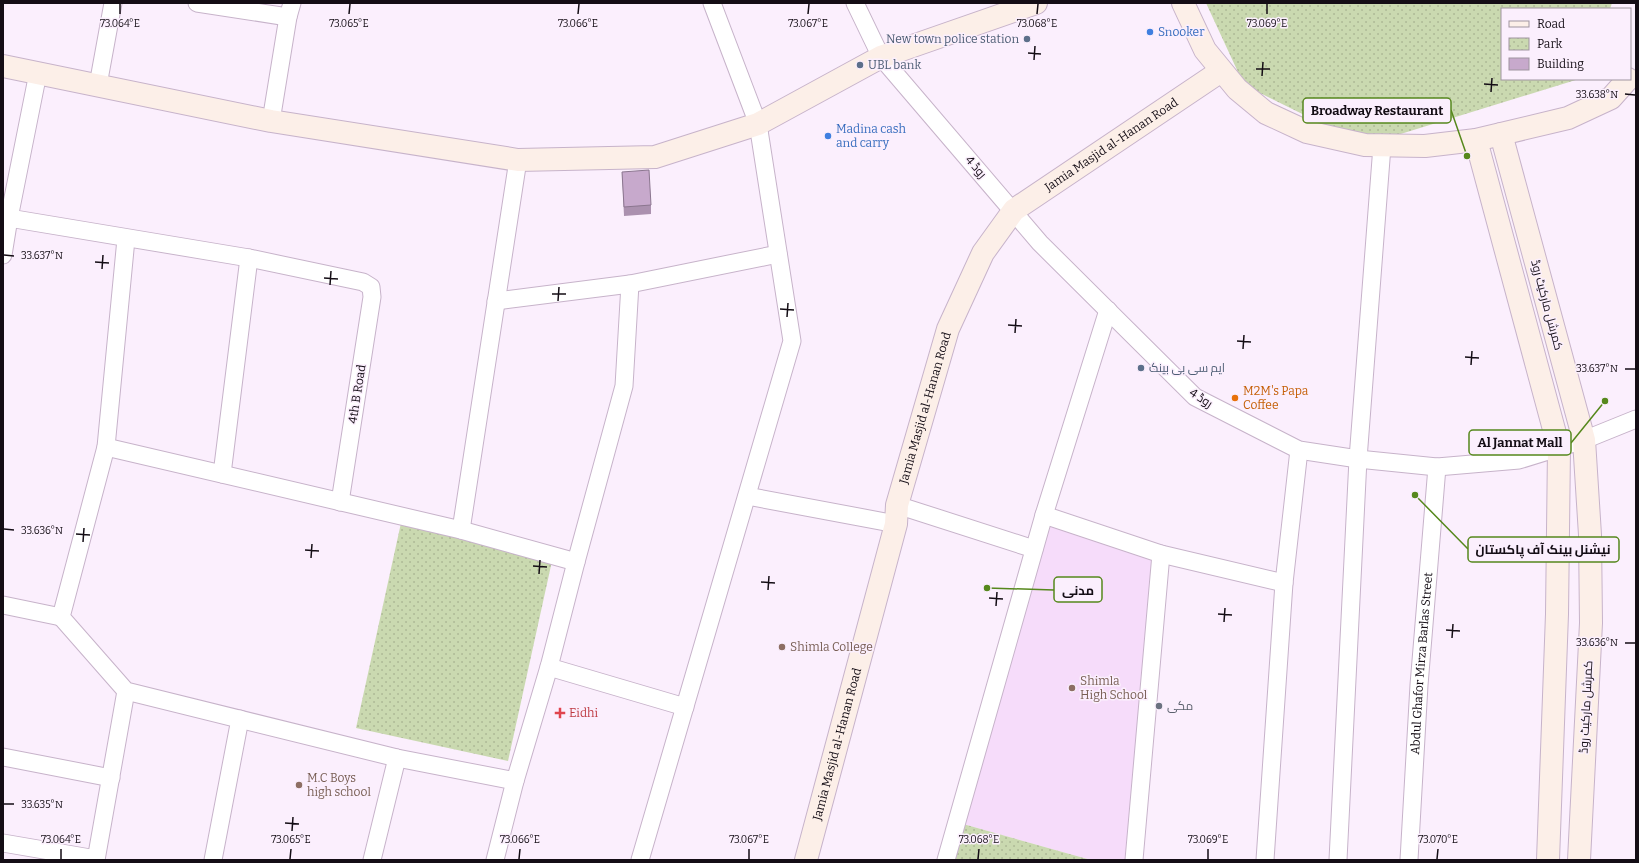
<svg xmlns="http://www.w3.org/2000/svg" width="1639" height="863" font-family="Bitter,Cairo,serif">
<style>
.built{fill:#f6dcfa}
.park{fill:url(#park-dots)}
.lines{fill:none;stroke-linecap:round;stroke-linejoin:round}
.street-casing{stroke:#c7b3ca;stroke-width:19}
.secondary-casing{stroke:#c7b3ca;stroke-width:24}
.street{stroke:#fff;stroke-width:17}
.secondary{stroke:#fcefe8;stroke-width:22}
.wall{fill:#ab91af}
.building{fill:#c7a9cc;stroke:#8b768f}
.ticks{fill:none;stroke:#140d15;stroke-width:1.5}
.shop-dot{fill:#3f7fe0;stroke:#fbeffd;stroke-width:1.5}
.service-dot{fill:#5c6f8a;stroke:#fbeffd;stroke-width:1.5}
.food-dot{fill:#e8710a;stroke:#fbeffd;stroke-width:1.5}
.education-dot{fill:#8d6e63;stroke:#fbeffd;stroke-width:1.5}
.worship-dot{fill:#6b7280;stroke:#fbeffd;stroke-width:1.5}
.health-dot{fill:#e0444e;stroke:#fbeffd;stroke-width:1.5}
.labels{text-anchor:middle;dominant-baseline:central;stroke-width:3;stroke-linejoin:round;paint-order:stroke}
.shop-label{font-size:12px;fill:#366cbe;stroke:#fbeffd;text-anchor:start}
.service-label{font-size:12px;fill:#4e5e75;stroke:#fbeffd;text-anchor:start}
.street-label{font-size:12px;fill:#140d15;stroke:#fbeffd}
.food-label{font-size:12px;fill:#c56008;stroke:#fbeffd;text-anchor:start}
.education-label{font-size:12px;fill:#785e54;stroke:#fbeffd;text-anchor:start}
.worship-label{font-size:12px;fill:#5b616d;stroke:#fbeffd;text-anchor:start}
.health-label{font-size:12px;fill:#be3a42;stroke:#fbeffd;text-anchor:start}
.ticks-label{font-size:10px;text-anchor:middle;fill:#140d15;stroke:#fbeffd;stroke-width:3;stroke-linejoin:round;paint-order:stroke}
.leader{fill:none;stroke:#56881c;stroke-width:1.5}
.callout-dot{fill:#56881c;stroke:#fbeffd;stroke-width:1.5}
.callout{fill:#fbeffd;stroke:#56881c;stroke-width:1.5}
.callout-label{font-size:13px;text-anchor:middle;font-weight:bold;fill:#140d15}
</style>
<defs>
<pattern id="park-dots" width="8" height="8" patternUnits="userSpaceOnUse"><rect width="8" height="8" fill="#cad9b0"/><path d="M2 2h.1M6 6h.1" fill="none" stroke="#adb996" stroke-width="1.8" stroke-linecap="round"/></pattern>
</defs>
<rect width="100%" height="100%" fill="#fbeffd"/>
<polygon class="built" points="1044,515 1161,554 1134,860 1091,860 956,822"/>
<g class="park">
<polygon points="1206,3 1612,3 1610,9 1502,9 1502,79 1579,79 1365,145 1244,85"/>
<polygon points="401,523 552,561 508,761 356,728"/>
<polygon points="956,822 1091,860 946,860"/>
</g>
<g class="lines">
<defs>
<g id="street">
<polyline points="197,3 288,17"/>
<polyline points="855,3 881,57 1040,243 1195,397 1299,450 1358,459 1437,467 1519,460 1584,440 1636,419"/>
<polyline points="38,73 9,218 249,258 363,282 371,287 372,297 340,502"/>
<polyline points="98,85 113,3"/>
<polyline points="271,121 288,17 292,3"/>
<polyline points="126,239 106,447 61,617 126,691 397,758 515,781"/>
<polyline points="3,255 9,218"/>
<polyline points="496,301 630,284 778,254"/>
<polyline points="106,447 461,530 576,562"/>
<polyline points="222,474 249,258"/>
<polyline points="747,496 896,524"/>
<polyline points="897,505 1034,549"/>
<polyline points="1044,515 1161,554 1284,583"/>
<polyline points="461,530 518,160"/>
<polyline points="3,605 61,617"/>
<polyline points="549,667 685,707"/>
<polyline points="3,757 111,778"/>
<polyline points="3,843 96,859"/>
<polyline points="96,860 126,691"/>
<polyline points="213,860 240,719"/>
<polyline points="372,860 397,758"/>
<polyline points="495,860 515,781 549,667 576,562 624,386 630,284"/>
<polyline points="640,860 792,341 758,124 712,3"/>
<polyline points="946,860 1044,515 1108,310"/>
<polyline points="1134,860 1161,554"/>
<polyline points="1265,860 1284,583 1299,450"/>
<polyline points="1338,860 1358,459 1382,146"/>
<path id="s1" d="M 1409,860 L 1419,685 L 1437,467"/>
</g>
<g id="secondary">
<polyline points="1183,3 1205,50 1237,89 1266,113 1307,132 1365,145 1425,146 1476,140 1568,118 1611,98 1628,79"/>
<polyline points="3,66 271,121 518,160 655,157 758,124 881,57 1036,3"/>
<polyline points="1501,134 1584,440 1590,535 1591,623 1579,860"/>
<polyline points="1476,140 1559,448 1557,614 1548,860"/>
<path id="s2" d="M 806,860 L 896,524 L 897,505 L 948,329 L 983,253 L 1014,210 L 1221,71"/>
</g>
</defs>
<use href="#street" class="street-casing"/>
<use href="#secondary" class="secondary-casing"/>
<use href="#street" class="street"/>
<use href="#secondary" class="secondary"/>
</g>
<polygon class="wall" points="622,172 651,205 651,214 624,216"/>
<polygon class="building" points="649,170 651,205 624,207 622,172"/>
<path class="ticks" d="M 120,14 L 120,4M 349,14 L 350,4M 578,14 L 579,4M 808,14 L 809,4M 1037,14 L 1038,4M 1267,14 L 1267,4M 1028,53 L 1041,54M 1034,60 L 1035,46M 1256,69 L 1270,69M 1262,76 L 1263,62M 1484,84 L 1498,85M 1491,92 L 1492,78M 1625,94 L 1635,95M 4,255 L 14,256M 95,262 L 109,263M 102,269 L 103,255M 324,278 L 338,279M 330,285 L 331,271M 552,294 L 566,294M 558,301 L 559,287M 780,309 L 794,310M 787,317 L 788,303M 1008,325 L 1022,326M 1015,333 L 1016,319M 1237,341 L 1251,342M 1243,349 L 1244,335M 1465,357 L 1479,358M 1471,365 L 1472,351M 1625,369 L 1635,369M 4,529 L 14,530M 76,534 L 90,535M 83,542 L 84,528M 305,550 L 319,551M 311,558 L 312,544M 533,566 L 547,567M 539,574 L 540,560M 761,582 L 775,583M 768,590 L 769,576M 989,598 L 1003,599M 996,606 L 997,592M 1218,614 L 1232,615M 1224,622 L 1225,608M 1446,630 L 1460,631M 1452,638 L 1453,624M 1625,643 L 1635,643M 4,804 L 14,804M 285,823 L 299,824M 292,831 L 293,817M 61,859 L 61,849M 290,859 L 291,849M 519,859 L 520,849M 749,859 L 749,849M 978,859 L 979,849M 1208,859 L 1208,849M 1437,859 L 1438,849"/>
<g class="shop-dot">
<circle cx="1150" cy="32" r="4"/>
<circle cx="828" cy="136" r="4"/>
</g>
<g class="service-dot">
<circle cx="1027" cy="39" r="4"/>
<circle cx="860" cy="65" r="4"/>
<circle cx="1141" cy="368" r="4"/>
</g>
<circle class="food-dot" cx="1235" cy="398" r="4"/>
<g class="education-dot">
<circle cx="782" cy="647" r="4"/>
<circle cx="1072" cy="688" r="4"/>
<circle cx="299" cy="785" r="4"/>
</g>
<circle class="worship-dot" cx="1159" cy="706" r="4"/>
<path class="health-dot" d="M558 707h4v4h4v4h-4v4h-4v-4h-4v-4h4z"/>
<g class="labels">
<g class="shop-label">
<text x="1158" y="32">Snooker</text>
<text x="836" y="129">Madina cash<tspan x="836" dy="14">and carry</tspan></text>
</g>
<g class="service-label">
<text x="1019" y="39" text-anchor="end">New town police station</text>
<text x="868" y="65">UBL bank</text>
<text x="1149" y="368">ایم سی بی بینک</text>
</g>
<g class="street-label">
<text stroke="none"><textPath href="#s2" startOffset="804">Jamia Masjid al-Hanan Road</textPath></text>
<text transform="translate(976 167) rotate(49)">روڈ 4</text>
<text transform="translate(1547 305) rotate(75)">کمرشل مارکیٹ روڈ</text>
<text transform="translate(357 394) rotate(-81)">4th B Road</text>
<text transform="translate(1201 398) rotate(33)">روڈ 4</text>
<text stroke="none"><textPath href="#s2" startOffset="468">Jamia Masjid al-Hanan Road</textPath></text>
<text stroke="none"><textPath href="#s1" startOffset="197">Abdul Ghafor Mirza Barlas Street</textPath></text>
<text transform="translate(1586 707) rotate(-87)">کمرشل مارکیٹ روڈ</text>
<text stroke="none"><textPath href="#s2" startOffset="120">Jamia Masjid al-Hanan Road</textPath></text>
</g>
<g class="food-label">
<text x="1243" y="391">M2M's Papa<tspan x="1243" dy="14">Coffee</tspan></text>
</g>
<g class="education-label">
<text x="790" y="647">Shimla College</text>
<text x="1080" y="681">Shimla<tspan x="1080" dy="14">High School</tspan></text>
<text x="307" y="778">M.C Boys<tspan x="307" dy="14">high school</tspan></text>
</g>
<g class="worship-label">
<text x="1167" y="706">مکی</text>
</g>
<g class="health-label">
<text x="569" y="713">Eidhi</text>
</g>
</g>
<g class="ticks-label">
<text x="120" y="27">73.064°E</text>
<text x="349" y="27">73.065°E</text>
<text x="578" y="27">73.066°E</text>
<text x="808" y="27">73.067°E</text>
<text x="1037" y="27">73.068°E</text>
<text x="1267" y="27">73.069°E</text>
<text x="1597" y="98">33.638°N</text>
<text x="42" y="259">33.637°N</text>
<text x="1597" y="372">33.637°N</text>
<text x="42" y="534">33.636°N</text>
<text x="1597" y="646">33.636°N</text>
<text x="42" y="808">33.635°N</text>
<text x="61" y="843">73.064°E</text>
<text x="291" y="843">73.065°E</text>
<text x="520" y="843">73.066°E</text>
<text x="749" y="843">73.067°E</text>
<text x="979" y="843">73.068°E</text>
<text x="1208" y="843">73.069°E</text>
<text x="1438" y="843">73.070°E</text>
</g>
<path class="leader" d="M1467 156L1451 110M1605 401L1571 443M1415 495L1468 549M987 588L1054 590"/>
<g class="callout-dot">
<circle cx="1467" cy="156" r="4"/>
<circle cx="1605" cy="401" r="4"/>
<circle cx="1415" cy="495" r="4"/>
<circle cx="987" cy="588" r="4"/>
</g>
<g class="callout">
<rect x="1303" y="98" width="148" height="25" rx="4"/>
<rect x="1469" y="430" width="102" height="25" rx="4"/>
<rect x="1468" y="537" width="151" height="25" rx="4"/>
<rect x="1054" y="577" width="48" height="25" rx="4"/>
</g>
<g class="callout-label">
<text x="1377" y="115">Broadway Restaurant</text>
<text x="1520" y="447">Al Jannat Mall</text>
<text x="1543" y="554">نیشنل بینک آف پاکستان</text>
<text x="1078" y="595">مدنی</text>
</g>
<rect width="1639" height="863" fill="none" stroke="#140d15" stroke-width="8"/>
<rect x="1501" y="8" width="130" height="72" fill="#fbeffd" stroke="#9f95a0"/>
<rect x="1509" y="21" width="20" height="6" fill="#fcefe8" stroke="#9f95a0"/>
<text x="1537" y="28" font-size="12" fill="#140d15">Road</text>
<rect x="1509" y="38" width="20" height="12" fill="url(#park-dots)" stroke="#9f95a0"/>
<text x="1537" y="48" font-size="12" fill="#140d15">Park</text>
<rect x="1509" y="58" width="20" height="12" fill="#c7a9cc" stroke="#9f95a0"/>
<text x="1537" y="68" font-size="12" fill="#140d15">Building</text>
</svg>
